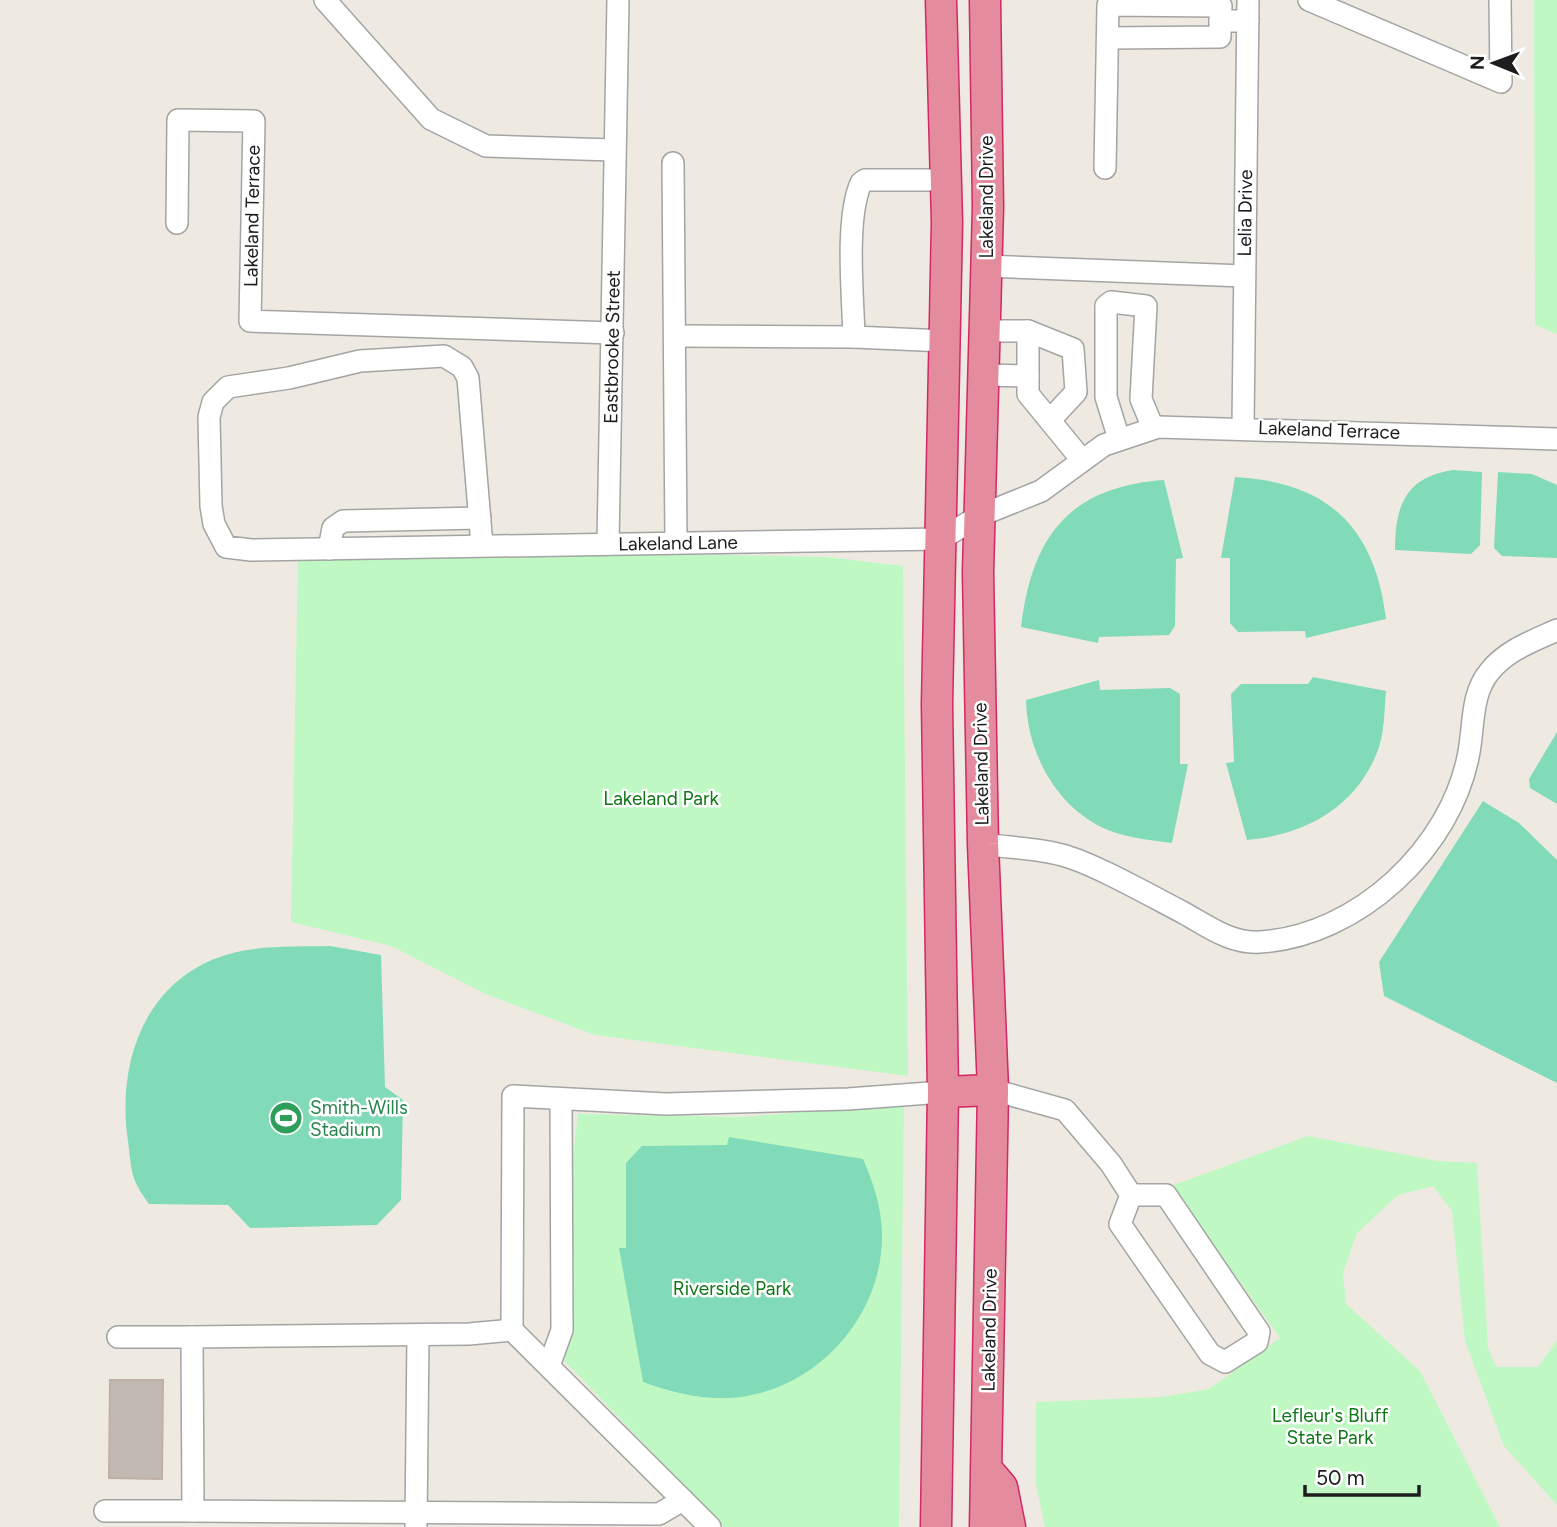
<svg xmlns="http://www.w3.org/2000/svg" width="1557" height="1527" font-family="Figtree,sans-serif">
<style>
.park{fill:#bff8c3}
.pitch{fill:#82dbb8}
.building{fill:#c2b9b2;stroke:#bfb0a5;stroke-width:2}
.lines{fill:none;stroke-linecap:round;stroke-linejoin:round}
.minor-casing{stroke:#a4a4a4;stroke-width:24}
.highway-casing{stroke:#d32865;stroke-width:33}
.minor{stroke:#fff;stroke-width:21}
.highway{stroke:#e48b9d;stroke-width:30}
.labels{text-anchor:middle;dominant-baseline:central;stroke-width:5;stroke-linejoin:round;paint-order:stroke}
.street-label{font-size:19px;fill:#1d1d1d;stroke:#fff}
.park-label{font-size:19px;fill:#0e7716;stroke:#fff}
.leisure-label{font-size:19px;fill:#27864d;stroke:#fff;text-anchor:start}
</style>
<rect width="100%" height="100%" fill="#eeeae2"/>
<g class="park">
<polygon points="1534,0 1557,0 1557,334 1535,325"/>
<polygon points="568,552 828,557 903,566 908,1076 595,1035 488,995 391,946 291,922 298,557"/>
<polygon points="904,1104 899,1527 724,1527 551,1347 578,1114 743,1117"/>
<polygon points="1308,1136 1438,1161 1477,1163 1488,1348 1496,1367 1538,1367 1557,1340 1557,1505 1504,1446 1465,1341 1452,1211 1433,1186 1398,1195 1357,1233 1343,1273 1346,1304 1420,1371 1500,1527 1045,1527 1036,1484 1036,1402 1161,1397 1209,1389 1280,1338 1171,1186"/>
</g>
<g class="pitch">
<path d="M 1453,470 L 1482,472 L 1480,545 L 1471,554 L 1395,550 C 1395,505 1406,477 1453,470 Z"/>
<polygon points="1498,472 1532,474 1557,485 1557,558 1502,556 1494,548"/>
<path d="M 1235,477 C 1328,482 1375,527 1386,619 L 1306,638 L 1305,631 L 1238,632 L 1230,623 L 1230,558 L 1221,558 Z"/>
<path d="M 1164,480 L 1183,558 L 1176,559 L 1175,626 L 1169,635 L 1099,637 L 1098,643 L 1021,627 C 1032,537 1068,487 1164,480 Z"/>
<path d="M 1313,677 L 1386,691 C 1384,712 1385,735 1376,755 C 1353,810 1302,835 1247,840 L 1226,763 L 1234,762 L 1231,694 L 1241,684 L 1308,684 Z"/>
<path d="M 1099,680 L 1100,690 L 1170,688 L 1180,694 L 1180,764 L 1188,764 L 1172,843 C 1150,840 1128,838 1108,830 C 1057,809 1027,753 1026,700 Z"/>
<polygon points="1557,732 1557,804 1530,788 1529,779"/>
<polygon points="1483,801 1519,823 1557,860 1557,1083 1384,996 1379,962"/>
<path d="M 330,946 L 381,955 L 385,1087 L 403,1100 L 401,1200 L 377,1225 L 250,1228 L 228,1205 L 149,1204 C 130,1178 132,1172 128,1141 C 117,1068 141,989 214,959 C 251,944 292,947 330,946 Z"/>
<path d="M 729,1137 L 863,1159 C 873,1182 881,1206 882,1231 C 885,1317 813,1395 727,1398 C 698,1399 671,1392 643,1382 L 619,1248 L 626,1248 L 626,1163 L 642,1146 L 727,1145 Z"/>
</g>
<polygon class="building" points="110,1380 163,1380 162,1479 109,1478"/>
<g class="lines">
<defs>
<g id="minor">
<polyline points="325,0 431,119 486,146 613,150"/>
<polyline points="1309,0 1501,82 1500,0"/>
<polyline points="1108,38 1220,37 1220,21"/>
<polyline points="673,163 676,543"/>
<polyline points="1105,168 1108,5 1221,6 1220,21 1248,21"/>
<polyline points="177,223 178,120 254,121 250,321 613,333"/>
<polyline points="986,266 1244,276"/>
<polyline points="985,331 1028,331 1028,394 1082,460"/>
<polyline points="1028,331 1073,349 1076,392 1050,420"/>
<polyline points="675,336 854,337"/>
<path d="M 945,341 L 854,337 C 853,297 845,219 861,183 L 865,180 L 946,180"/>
<polyline points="983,375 1028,376"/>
<polyline points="1243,427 1248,0"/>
<polyline points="1119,439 1106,397 1106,306 1111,302 1146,306 1141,399 1153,428"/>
<polyline points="608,544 618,0"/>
<polyline points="482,546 468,378 462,367 444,356 360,361 289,378 228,387 213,402 209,417 211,506 214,524 226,547 251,550 941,539 979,516 1041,491 1104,445 1158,427 1557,439"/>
<polyline points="329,549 333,528 343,521 480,518"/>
<path d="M 983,844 C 1009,848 1037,848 1062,855 C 1093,863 1151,896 1182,912 C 1206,925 1230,944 1260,942 C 1358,936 1452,848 1469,752 C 1474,725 1471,693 1490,671 C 1507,650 1533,641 1557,630"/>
<polyline points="993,1090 1065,1110 1111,1164 1131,1195 1120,1224 1210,1354 1225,1362 1257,1342 1259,1332 1166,1195 1131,1195"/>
<polyline points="512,1330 469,1334 192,1337 193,1511 659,1514 683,1500"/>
<polyline points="118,1337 192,1337"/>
<polyline points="549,1366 562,1330 561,1099"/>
<polyline points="105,1511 193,1511"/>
<polyline points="416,1525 418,1335"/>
<polyline points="710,1527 512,1330 513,1096 666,1104 848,1099 943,1092"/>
</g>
<g id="highway">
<polyline points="985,0 988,207 978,572 983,844 993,1090 985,1527"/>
<polyline points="943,1092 993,1090"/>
<polyline points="990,1473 1002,1487 1010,1527"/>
<polyline points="936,1527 943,1092 937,704 947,222 941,0"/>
</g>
</defs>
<use href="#minor" class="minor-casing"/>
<use href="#highway" class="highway-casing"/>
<use href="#minor" class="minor"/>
<use href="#highway" class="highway"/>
</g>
<defs>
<symbol id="stadium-disc" viewBox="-11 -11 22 22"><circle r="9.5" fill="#2e9e5b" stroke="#fff"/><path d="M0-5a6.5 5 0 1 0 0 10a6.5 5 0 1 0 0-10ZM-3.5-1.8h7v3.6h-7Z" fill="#fff"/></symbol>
</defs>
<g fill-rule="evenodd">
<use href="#stadium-disc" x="267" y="1099" width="38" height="38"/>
</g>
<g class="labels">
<g class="street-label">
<text transform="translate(986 197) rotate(-90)">Lakeland Drive</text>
<text transform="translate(1245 213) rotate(-89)">Lelia Drive</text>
<text transform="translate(252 216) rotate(-89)">Lakeland Terrace</text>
<text transform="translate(612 347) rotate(-89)">Eastbrooke Street</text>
<text transform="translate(1329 430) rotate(2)">Lakeland Terrace</text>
<text transform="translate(678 543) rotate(-1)">Lakeland Lane</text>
<text transform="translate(981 764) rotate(-91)">Lakeland Drive</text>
<text transform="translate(989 1330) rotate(-89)">Lakeland Drive</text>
</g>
<g class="park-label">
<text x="661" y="798">Lakeland Park</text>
<text x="732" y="1288">Riverside Park</text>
<text x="1330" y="1415">Lefleur's Bluff<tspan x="1330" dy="22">State Park</tspan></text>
</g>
<g class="leisure-label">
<text x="310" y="1107">Smith-Wills<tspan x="310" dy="22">Stadium</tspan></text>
</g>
</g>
<g transform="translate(1494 63) rotate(271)" stroke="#ffffff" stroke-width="5" paint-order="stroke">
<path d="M0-5L12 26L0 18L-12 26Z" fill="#1d1d1d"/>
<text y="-10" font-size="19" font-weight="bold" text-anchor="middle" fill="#1d1d1d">N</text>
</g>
<path d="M1305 1485v10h114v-10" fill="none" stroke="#1d1d1d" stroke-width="3.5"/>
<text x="1316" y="1485" font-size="21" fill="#1d1d1d" stroke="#ffffff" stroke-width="5" paint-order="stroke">50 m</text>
</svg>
